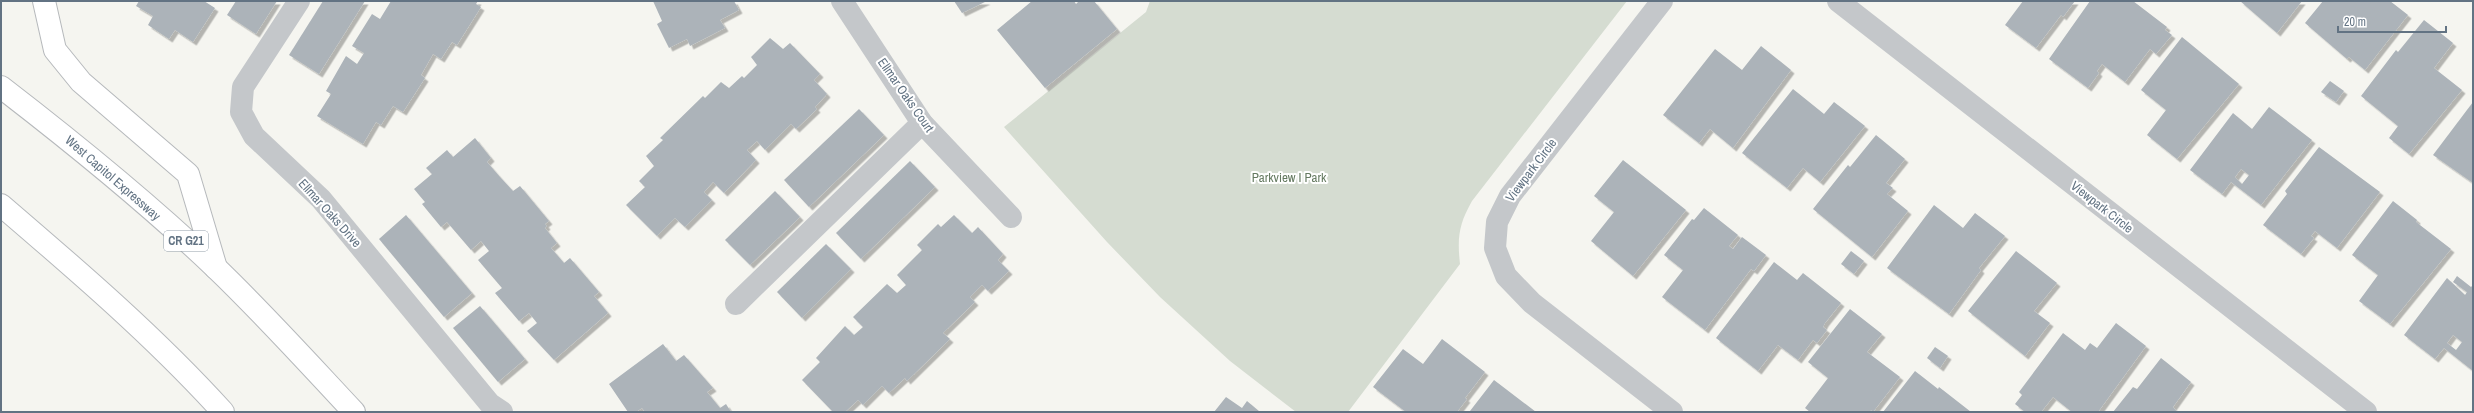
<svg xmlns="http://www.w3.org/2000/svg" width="2474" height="413" font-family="'Archivo Narrow',sans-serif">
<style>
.green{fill:#d5dcd1}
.building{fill:#acb3b9;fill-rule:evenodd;filter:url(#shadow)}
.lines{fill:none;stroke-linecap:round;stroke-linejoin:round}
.highway-casing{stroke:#b6b9bc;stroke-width:24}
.minor{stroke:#c4c7ca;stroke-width:22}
.highway{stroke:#fff;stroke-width:22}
.labels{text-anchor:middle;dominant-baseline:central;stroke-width:4;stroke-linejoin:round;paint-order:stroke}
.shield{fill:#fff;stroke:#919da8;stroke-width:1}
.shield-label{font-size:12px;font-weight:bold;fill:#627383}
.street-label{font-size:13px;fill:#627383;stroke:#fff}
.park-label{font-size:13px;fill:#657a61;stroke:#fff}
</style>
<defs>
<filter id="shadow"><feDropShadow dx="3.5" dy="3.5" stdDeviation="0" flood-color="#0004"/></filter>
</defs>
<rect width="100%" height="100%" fill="#f5f5f0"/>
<path class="green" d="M 1150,1 L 1627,1 L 1472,201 C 1459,224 1457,237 1460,264 L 1348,412 L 1296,412 L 1230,361 L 1160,297 L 1107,242 L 1004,127 L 1146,12 Z"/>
<g class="building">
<polygon points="139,1 204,1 215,8 193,42 175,30 169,39 148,25 153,16 136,6"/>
<polygon points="236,1 277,1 256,34 227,15"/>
<polygon points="323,1 365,1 319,74 289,55"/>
<polygon points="391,1 478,1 476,4 481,7 457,45 452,42 441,59 433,54 421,75 425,78 403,112 393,106 381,125 376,122 363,144 317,116 331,94 326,91 346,56 357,64 364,53 352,46 372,14 380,19"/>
<polygon points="653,1 734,1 739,10 720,20 725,28 690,46 687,39 669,48 657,24 662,21"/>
<polygon points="954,1 987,1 962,13"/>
<polygon points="1032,1 1074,1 1076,4 1079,1 1094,1 1117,29 1045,88 997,30"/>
<polygon points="2023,1 2075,1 2063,17 2061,15 2036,48 2005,25"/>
<polygon points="2090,1 2133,1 2167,27 2165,30 2172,35 2156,54 2150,49 2125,82 2102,64 2097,71 2099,73 2088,88 2049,59"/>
<polygon points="2240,1 2302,1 2277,33"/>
<polygon points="2323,1 2390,1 2408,15 2365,70 2349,57 2347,59 2305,23"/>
<polygon points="2424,20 2453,43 2434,68 2462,90 2409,154 2389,138 2398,126 2361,96 2396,50 2398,52"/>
<polygon points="2182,37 2239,84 2177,159 2147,135 2166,110 2141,90"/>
<polygon points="770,38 783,49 790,43 820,74 814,80 827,94 815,107 817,109 796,129 791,124 765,150 757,141 747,150 756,160 724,193 713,182 704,192 712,200 685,227 675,218 657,236 626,205 645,187 639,181 654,166 646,156 663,140 660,138 703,96 705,98 721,82 729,88 742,76 744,78 757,65 751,57"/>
<polygon points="1761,46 1791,70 1733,148 1710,129 1699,143 1663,115 1715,49 1742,70"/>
<polygon points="2330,81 2344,91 2336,102 2321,92"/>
<polygon points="1793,89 1824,114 1834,102 1865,126 1820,182 1803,168 1787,188 1742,153"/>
<polygon points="2473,102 2473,183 2433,155"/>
<path d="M 2269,107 L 2312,140 L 2261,205 L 2231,182 L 2222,194 L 2190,170 L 2233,113 L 2252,129 ZM 2241,169 L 2249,175 L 2242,184 L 2235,177 Z"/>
<polygon points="859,109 884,135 809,207 784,180"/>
<polygon points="1876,135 1905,159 1886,183 1893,188 1887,194 1908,211 1872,257 1813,209 1848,165 1850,167"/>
<polygon points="475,138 491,158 487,162 500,177 513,191 520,186 549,221 545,224 547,226 545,228 557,243 551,248 564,263 570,258 599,292 594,296 608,313 554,360 527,331 537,323 529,313 519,321 495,293 502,288 478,260 489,251 481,241 471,250 447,222 441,227 422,204 425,202 414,189 432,174 426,168 447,150 453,157"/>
<polygon points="2319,147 2380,192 2337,248 2315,231 2311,236 2314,238 2301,254 2263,225 2287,194 2285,191"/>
<polygon points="1623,160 1686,210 1633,276 1591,241 1614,212 1594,196"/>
<polygon points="910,161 935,187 861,259 836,233"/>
<polygon points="775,191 800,217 750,265 725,240"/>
<polygon points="2393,201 2417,220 2416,222 2451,249 2390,324 2359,301 2378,275 2352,255"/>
<polygon points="1934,205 1963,228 1975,213 2005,236 1979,268 1981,270 1949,314 1887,268"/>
<polygon points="1704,208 1738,235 1729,246 1733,249 1742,237 1766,255 1754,271 1751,269 1705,330 1662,297 1683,270 1664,255 1692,219 1694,220"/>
<polygon points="406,215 472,293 444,317 379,239"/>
<polygon points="954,215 972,233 978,227 1003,254 998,260 1009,271 988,291 982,285 970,297 975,302 943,333 950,339 907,381 905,378 889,393 882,386 863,405 858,400 845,412 833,412 802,380 820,362 816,358 845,326 854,335 863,327 853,317 887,284 897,293 906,285 897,275 922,250 917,245 938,224 941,227"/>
<polygon points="826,244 851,269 802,318 777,292"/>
<polygon points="1851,251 1864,261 1854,274 1841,264"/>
<polygon points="2016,251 2057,283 2034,311 2050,323 2025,356 1968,311"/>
<polygon points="1774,262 1797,280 1803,273 1841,303 1825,323 1823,327 1827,330 1817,343 1813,340 1798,360 1778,345 1758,371 1716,338"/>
<path d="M 2457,276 L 2471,287 L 2473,285 L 2473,371 L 2444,348 L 2435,359 L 2404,335 L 2447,278 L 2465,295 L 2467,292 L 2453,282 ZM 2453,335 L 2462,342 L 2456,350 L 2447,343 Z"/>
<polygon points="480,306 525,359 498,382 453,328"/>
<polygon points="1850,309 1882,334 1867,352 1900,377 1873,412 1871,410 1870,412 1810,412 1805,408 1828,378 1808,362"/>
<polygon points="2116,323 2146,346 2098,412 2072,412 2053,397 2041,412 2025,412 2015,404 2022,395 2019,392 2063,333 2085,350 2090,343 2097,348"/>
<polygon points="1442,339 1485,372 1465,398 1467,399 1457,412 1406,412 1373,387 1403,349 1423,364"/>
<polygon points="663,344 676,361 684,355 713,388 707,392 720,408 726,404 731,412 645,412 642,408 636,412 628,412 609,384"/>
<polygon points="1935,347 1948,356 1940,368 1927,358"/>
<polygon points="2161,358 2191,382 2173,407 2177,412 2113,412 2133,387 2137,389"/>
<polygon points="1915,371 1938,389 1939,387 1971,412 1883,412"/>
<polygon points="1494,380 1536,412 1466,412 1470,411"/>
<polygon points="1226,397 1242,408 1247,401 1260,412 1214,412"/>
</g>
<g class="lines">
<defs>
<g id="highway">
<polyline points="44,1 55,50 81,82 188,174 216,268"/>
<path d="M 1,87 C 75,144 148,203 216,268 C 264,314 309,364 354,412"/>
<path d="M 1,205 C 78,271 155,337 223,412"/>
</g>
</defs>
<use href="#highway" class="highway-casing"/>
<g class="minor">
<polyline points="299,1 243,87 241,112 254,136 321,199 490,404 502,412"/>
<polyline points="842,1 922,123 1011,217"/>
<polyline points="1662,1 1510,196 1497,222 1495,248 1506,276 1532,303 1672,412"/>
<polyline points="1838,1 2366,412"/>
<polyline points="736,304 922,123"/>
</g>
<use href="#highway" class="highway"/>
</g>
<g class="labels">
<rect class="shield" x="164" y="231" width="44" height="20" rx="3"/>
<g class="shield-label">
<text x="186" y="241">CR G21</text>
</g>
<g class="street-label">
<text transform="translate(906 95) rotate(55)">Ellmar Oaks Court</text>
<text transform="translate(1531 170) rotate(-53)">Viewpark Circle</text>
<text transform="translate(113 178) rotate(41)">West Capitol Expressway</text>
<text transform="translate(2102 207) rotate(38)">Viewpark Circle</text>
<text transform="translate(330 213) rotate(48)">Ellmar Oaks Drive</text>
</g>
<g class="park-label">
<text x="1289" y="177">Parkview I Park</text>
</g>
</g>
<rect width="2474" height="413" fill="none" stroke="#627383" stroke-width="4"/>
<path d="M2338 26v6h108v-6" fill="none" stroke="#627383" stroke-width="2"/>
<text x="2344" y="26" font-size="12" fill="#627383" stroke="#ffffff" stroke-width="3" paint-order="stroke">20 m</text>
</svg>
